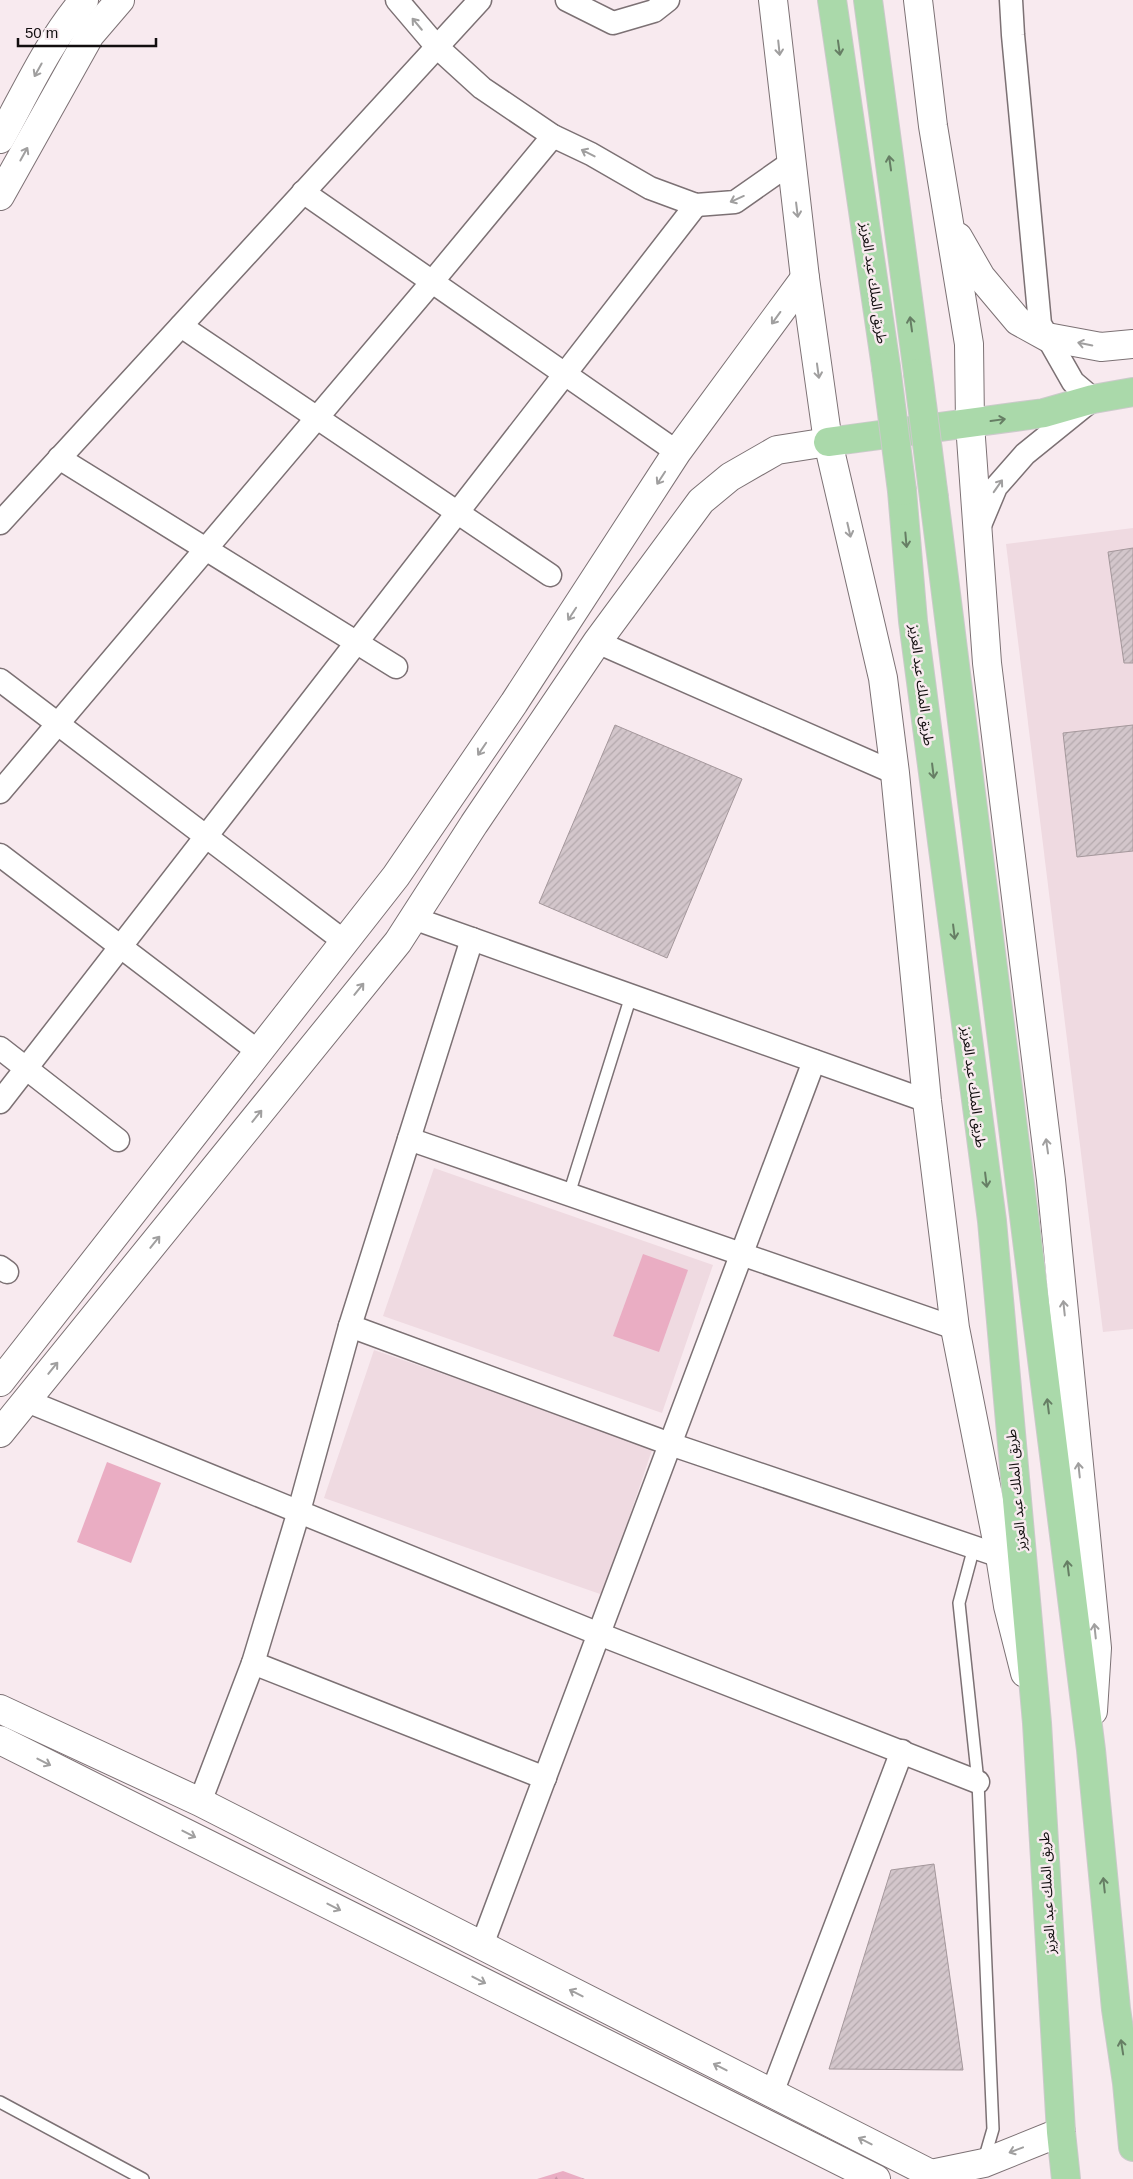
<svg xmlns="http://www.w3.org/2000/svg" width="1133" height="2179" font-family="Arial,'Noto Sans Arabic',sans-serif">
<style>
.built{fill:#efdae1}
.forest{fill:url(#forest-firs)}
.garden{fill:#eaadc3}
.building{fill:url(#building-hatch);stroke:#a4979b}
.lines{fill:none;stroke-linecap:round;stroke-linejoin:round}
.lane-casing{stroke:#7c7174;stroke-width:14}
.street-casing{stroke:#7c7174;stroke-width:25}
.secondary-casing{stroke:#7c7174;stroke-width:30}
.primary-casing{stroke:#cbcaca;stroke-width:30}
.lane{stroke:#fff;stroke-width:11}
.street{stroke:#fff;stroke-width:22}
.secondary{stroke:#fff;stroke-width:28}
.primary{stroke:#aad9aa;stroke-width:28}
.primary-bridge-casing{stroke:#cbcaca;stroke-width:30;stroke-linecap:butt}
.primary-bridge{stroke:#aad9aa;stroke-width:28}
.oneway{stroke:#a09f9f}
.oneway2{stroke:#667e64}
.labels{text-anchor:middle;dominant-baseline:central;stroke-width:5;stroke-linejoin:round;paint-order:stroke}
.street-label{font-size:14px;fill:#120e0f;stroke:#f8eaef}
</style>
<defs>
<pattern id="forest-firs" width="22" height="20" patternUnits="userSpaceOnUse" patternTransform="scale(1.25)"><rect width="22" height="20" fill="#eaadc3"/><path d="M5 1l3.5 6h-7zM16 11l3.5 6h-7z" fill="#c894a6"/></pattern>
<pattern id="building-hatch" width="6" height="6" patternUnits="userSpaceOnUse" patternTransform="scale(1.25)"><rect width="6" height="6" fill="#d3c6cb"/><path d="M-1 1l2-2M0 6l6-6M5 7l2-2" fill="none" stroke="#b4a9ad"/></pattern>
</defs>
<rect width="100%" height="100%" fill="#f8eaef"/>
<g class="built">
<polygon points="1133,528 1133,1329 1103,1332 1006,544"/>
<polygon points="434,1168 713,1265 662,1413 383,1316"/>
<polygon points="374,1350 653,1447 603,1595 324,1498"/>
</g>
<polygon class="forest" points="563,2171 585,2179 537,2179"/>
<g class="garden">
<polygon points="643,1254 688,1270 659,1352 613,1336"/>
<polygon points="107,1462 161,1483 131,1563 77,1542"/>
</g>
<g class="building">
<polygon points="1133,548 1133,663 1124,663 1108,552"/>
<polygon points="615,725 742,779 667,958 539,903"/>
<polygon points="1133,725 1133,851 1077,857 1063,733"/>
<polygon points="934,1864 963,2070 829,2069 891,1870"/>
</g>
<g class="lines">
<defs>
<g id="lane">
<polyline points="569,1194 631,996"/>
<polyline points="974,1547 959,1603 978,1782 993,2129 984,2160"/>
<polyline points="0,2102 143,2179"/>
</g>
<g id="street">
<polyline points="397,0 437,47 482,88 553,136 591,154 650,188 696,205 735,202 792,162"/>
<polyline points="567,0 613,23 654,11 668,0"/>
<polyline points="303,192 677,452"/>
<polyline points="181,326 550,575"/>
<polyline points="59,458 396,667"/>
<polyline points="0,523 480,0"/>
<polyline points="978,530 996,487 1025,454 1093,399 1073,382 1040,324 1013,35 1011,0"/>
<polyline points="597,642 895,773"/>
<polyline points="0,680 345,942"/>
<polyline points="0,792 432,282 553,136"/>
<polyline points="0,855 259,1052"/>
<polyline points="413,918 927,1101"/>
<polyline points="0,1048 118,1140"/>
<polyline points="0,1102 696,205"/>
<polyline points="409,1139 955,1328"/>
<polyline points="0,1267 7,1272"/>
<polyline points="350,1326 670,1444 1000,1556"/>
<polyline points="27,1401 599,1634 978,1782"/>
<polyline points="253,1663 545,1778"/>
<polyline points="200,1802 253,1663 299,1511 350,1326 472,939"/>
<polyline points="482,1945 814,1061"/>
<polyline points="772,2093 902,1751"/>
</g>
<g id="secondary">
<polyline points="773,0 805,278 828,442 883,678 895,773 927,1101 955,1328 1000,1556 1008,1606 1025,1673"/>
<polyline points="918,0 933,126 969,344 970,424 987,663 1051,1180 1097,1648 1093,1711"/>
<path d="M 0,139 C 26,92 49,41 84,0"/>
<polyline points="0,196 90,35 120,0"/>
<polyline points="958,237 981,277 1018,321 1047,337 1101,347 1133,344"/>
<polyline points="0,1382 396,876 514,703 677,452 805,278"/>
<polyline points="0,1433 398,942 474,824 597,642 701,501 730,477 777,450 828,442"/>
<polyline points="0,1709 200,1802 931,2174 984,2163 1061,2132"/>
<polyline points="0,1740 876,2179"/>
</g>
<g id="primary">
<polyline points="832,0 886,367"/>
<polyline points="868,0 918,373"/>
<polyline points="828,442 1044,413 1093,399 1133,392"/>
<polyline points="902,491 913,621 992,1221 1037,1723 1061,2132 1066,2179"/>
<polyline points="934,498 1091,1750 1116,2009 1127,2083 1133,2147"/>
</g>
</defs>
<use href="#lane" class="lane-casing"/>
<use href="#street" class="street-casing"/>
<use href="#secondary" class="secondary-casing"/>
<use href="#primary" class="primary-casing"/>
<use href="#lane" class="lane"/>
<use href="#street" class="street"/>
<use href="#secondary" class="secondary"/>
<use href="#primary" class="primary"/>
<defs>
<g id="primary-bridge">
<polyline points="886,367 902,491"/>
<polyline points="918,373 934,498"/>
</g>
</defs>
<use href="#primary-bridge" class="primary-bridge-casing"/>
<use href="#primary-bridge" class="primary-bridge"/>
</g>
<defs><path id="oneway-shaft" d="M-6 0H5M1.5-3L5.5 0L1.5 3" fill="none" stroke-width="1.6" stroke-linecap="round" stroke-linejoin="round" transform="scale(1.25)"/></defs>
<g class="oneway">
<use href="#oneway-shaft" transform="translate(417 24) rotate(-130)"/>
<use href="#oneway-shaft" transform="translate(779 48) rotate(84)"/>
<use href="#oneway-shaft" transform="translate(38 70) rotate(119)"/>
<use href="#oneway-shaft" transform="translate(588 153) rotate(-153)"/>
<use href="#oneway-shaft" transform="translate(24 154) rotate(-61)"/>
<use href="#oneway-shaft" transform="translate(737 199) rotate(156)"/>
<use href="#oneway-shaft" transform="translate(797 210) rotate(83)"/>
<use href="#oneway-shaft" transform="translate(776 318) rotate(126)"/>
<use href="#oneway-shaft" transform="translate(1085 344) rotate(-169)"/>
<use href="#oneway-shaft" transform="translate(818 371) rotate(82)"/>
<use href="#oneway-shaft" transform="translate(661 478) rotate(123)"/>
<use href="#oneway-shaft" transform="translate(998 486) rotate(-55)"/>
<use href="#oneway-shaft" transform="translate(849 530) rotate(77)"/>
<use href="#oneway-shaft" transform="translate(572 614) rotate(123)"/>
<use href="#oneway-shaft" transform="translate(482 749) rotate(124)"/>
<use href="#oneway-shaft" transform="translate(359 989) rotate(-51)"/>
<use href="#oneway-shaft" transform="translate(257 1116) rotate(-51)"/>
<use href="#oneway-shaft" transform="translate(1047 1146) rotate(-98)"/>
<use href="#oneway-shaft" transform="translate(155 1242) rotate(-51)"/>
<use href="#oneway-shaft" transform="translate(1064 1308) rotate(-96)"/>
<use href="#oneway-shaft" transform="translate(53 1368) rotate(-51)"/>
<use href="#oneway-shaft" transform="translate(1079 1470) rotate(-96)"/>
<use href="#oneway-shaft" transform="translate(1095 1631) rotate(-96)"/>
<use href="#oneway-shaft" transform="translate(44 1762) rotate(27)"/>
<use href="#oneway-shaft" transform="translate(189 1834) rotate(27)"/>
<use href="#oneway-shaft" transform="translate(334 1907) rotate(27)"/>
<use href="#oneway-shaft" transform="translate(479 1980) rotate(27)"/>
<use href="#oneway-shaft" transform="translate(576 1993) rotate(-153)"/>
<use href="#oneway-shaft" transform="translate(720 2067) rotate(-153)"/>
<use href="#oneway-shaft" transform="translate(865 2141) rotate(-153)"/>
<use href="#oneway-shaft" transform="translate(1016 2150) rotate(159)"/>
</g>
<g class="oneway2">
<use href="#oneway-shaft" transform="translate(839 48) rotate(82)"/>
<use href="#oneway-shaft" transform="translate(890 163) rotate(-98)"/>
<use href="#oneway-shaft" transform="translate(911 324) rotate(-98)"/>
<use href="#oneway-shaft" transform="translate(998 420) rotate(-8)"/>
<use href="#oneway-shaft" transform="translate(906 540) rotate(85)"/>
<use href="#oneway-shaft" transform="translate(933 771) rotate(83)"/>
<use href="#oneway-shaft" transform="translate(954 932) rotate(83)"/>
<use href="#oneway-shaft" transform="translate(986 1180) rotate(83)"/>
<use href="#oneway-shaft" transform="translate(1048 1406) rotate(-97)"/>
<use href="#oneway-shaft" transform="translate(1068 1568) rotate(-97)"/>
<use href="#oneway-shaft" transform="translate(1104 1885) rotate(-96)"/>
<use href="#oneway-shaft" transform="translate(1122 2047) rotate(-99)"/>
</g>
<g class="labels">
<g class="street-label">
<text transform="translate(874 283) rotate(82)">طريق الملك عبد العزيز</text>
<text transform="translate(922 685) rotate(83)">طريق الملك عبد العزيز</text>
<text transform="translate(974 1087) rotate(83)">طريق الملك عبد العزيز</text>
<text transform="translate(1016 1490) rotate(-95)">طريق الملك عبد العزيز</text>
<text transform="translate(1047 1893) rotate(-93)">طريق الملك عبد العزيز</text>
</g>
</g>
<path d="M18 38v8h138v-8" fill="none" stroke="#120e0f" stroke-width="2.5"/>
<text x="25" y="38" font-size="15" fill="#120e0f" stroke="#f8eaef" stroke-width="4" paint-order="stroke">50 m</text>
</svg>
